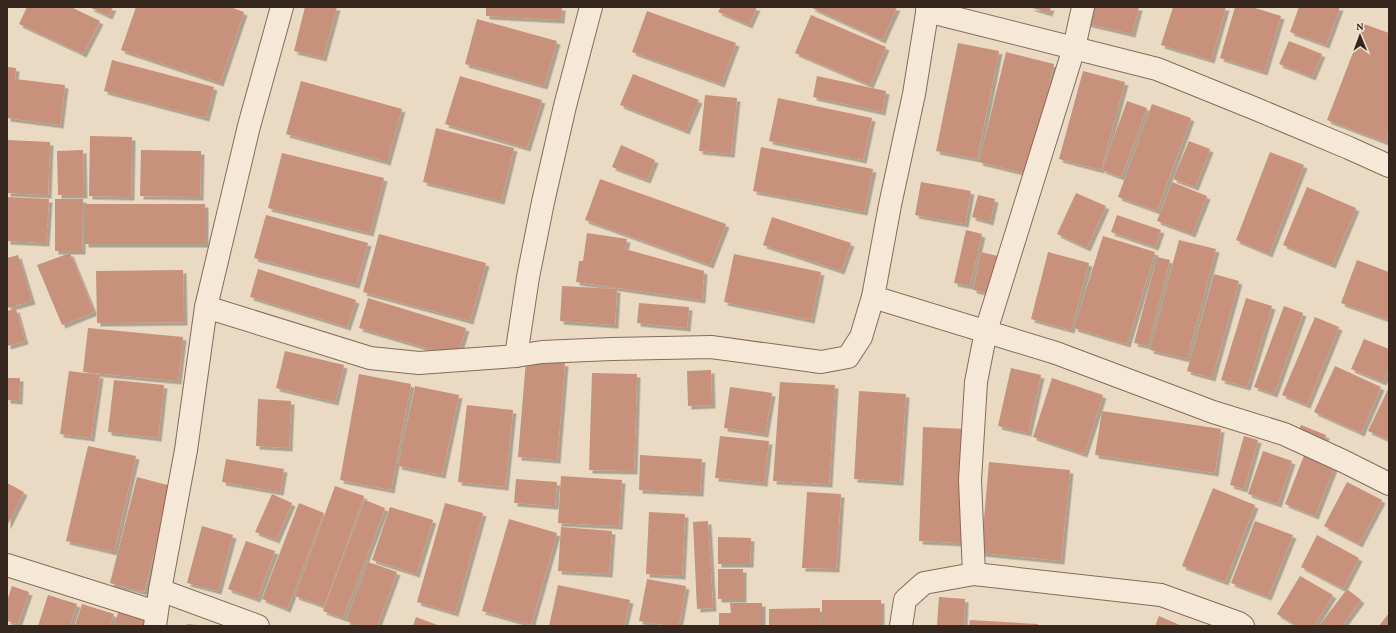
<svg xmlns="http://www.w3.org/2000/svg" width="1396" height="633" font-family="'Crimson Pro',serif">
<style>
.building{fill:#c7917c;filter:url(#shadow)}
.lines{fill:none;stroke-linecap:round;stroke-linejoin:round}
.minor-casing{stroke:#846b5b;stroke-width:24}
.minor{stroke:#f6e8d6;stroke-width:22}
</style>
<defs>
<filter id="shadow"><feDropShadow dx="3.5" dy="3.5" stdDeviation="0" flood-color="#0004"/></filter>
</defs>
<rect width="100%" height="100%" fill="#ebdac3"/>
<g class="building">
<polygon points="27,7 71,7 100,21 83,54 19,24"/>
<polygon points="89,7 113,7 109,16"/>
<polygon points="136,7 230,7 244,12 220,83 121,50"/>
<polygon points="305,7 337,7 323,58 294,51"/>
<polygon points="486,7 562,7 561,20 486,16"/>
<polygon points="721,7 757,7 749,25 718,12"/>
<polygon points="810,7 897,7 882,40"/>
<polygon points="1029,7 1051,7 1049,13"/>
<polygon points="1089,7 1139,7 1132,34 1085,23"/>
<polygon points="1173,7 1226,7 1211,60 1161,45"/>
<polygon points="1235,7 1252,7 1281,16 1264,72 1220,58"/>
<polygon points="1299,7 1340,7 1326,45 1290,32"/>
<polygon points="647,11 736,43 721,84 632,52"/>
<polygon points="811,15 886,47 870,85 795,53"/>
<polygon points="477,19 557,41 544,86 465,64"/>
<polygon points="1364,24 1389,33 1389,130 1385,142 1327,120"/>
<polygon points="1289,41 1322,54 1312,77 1279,64"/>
<polygon points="958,43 999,51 977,159 936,151"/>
<polygon points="1006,52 1054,64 1028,174 979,162"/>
<polygon points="112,60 214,87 206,118 104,91"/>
<polygon points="7,67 16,68 15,79 65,85 60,125 7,118"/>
<polygon points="1083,71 1125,82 1101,170 1059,159"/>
<polygon points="633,74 699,100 686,131 620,105"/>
<polygon points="460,76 542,100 527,148 445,124"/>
<polygon points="817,76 886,91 882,112 813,97"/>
<polygon points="301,81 402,109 387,162 286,134"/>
<polygon points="705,95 737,98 731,154 699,151"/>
<polygon points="778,98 872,118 863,160 769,141"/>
<polygon points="1127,101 1147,108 1121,177 1102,170"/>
<polygon points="1152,104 1191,118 1157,211 1118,197"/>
<polygon points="436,128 514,148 501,201 423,182"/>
<polygon points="90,136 132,137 131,197 89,196"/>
<polygon points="7,140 50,142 48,195 7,193"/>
<polygon points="1189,141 1210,149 1195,187 1173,179"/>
<polygon points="621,145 655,160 647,180 612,167"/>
<polygon points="761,147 873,169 864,212 753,191"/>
<polygon points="83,150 84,195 58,195 57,151"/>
<polygon points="141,150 201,151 200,197 140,196"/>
<polygon points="1270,152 1304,165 1269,254 1236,240"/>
<polygon points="282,153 384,178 370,233 268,208"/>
<polygon points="600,179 726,224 710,265 585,220"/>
<polygon points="921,182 971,191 965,224 915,215"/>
<polygon points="1172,182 1207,196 1192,234 1157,221"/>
<polygon points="1307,187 1356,208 1332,265 1283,245"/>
<polygon points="1076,193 1106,206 1087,248 1057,234"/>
<polygon points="978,195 995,199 990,222 972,217"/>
<polygon points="7,197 49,199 46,243 7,241"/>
<polygon points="55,199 83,199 82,251 55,251"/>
<rect x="85" y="204" width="120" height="40"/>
<polygon points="266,215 368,243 356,285 254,258"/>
<polygon points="1117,215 1161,230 1155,247 1111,232"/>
<polygon points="772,217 851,243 841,271 763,245"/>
<polygon points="966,230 982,234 970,286 954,283"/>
<polygon points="587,233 627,239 625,249 704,271 702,300 576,282 579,261 583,261"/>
<polygon points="379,234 486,263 470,321 363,292"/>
<polygon points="1103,236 1155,252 1127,344 1074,328"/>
<polygon points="1179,240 1216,249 1187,359 1150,350"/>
<polygon points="981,252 1002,257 993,294 973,290"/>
<polygon points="1048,252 1089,263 1071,330 1031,319"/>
<polygon points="70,253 94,312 62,325 37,265"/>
<polygon points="734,254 821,272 811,320 724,302"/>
<polygon points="18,255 32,301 7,308 7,258"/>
<polygon points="1157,257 1170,260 1148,346 1134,343"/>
<polygon points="1357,260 1389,272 1389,320 1341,303"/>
<polygon points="258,269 356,300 347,327 250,297"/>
<polygon points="183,270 184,322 97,323 96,271"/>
<polygon points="1214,274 1239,281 1212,378 1187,371"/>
<polygon points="562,286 617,289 615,325 560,321"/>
<polygon points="368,298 466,328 457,357 359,328"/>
<polygon points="1246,298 1272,306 1247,387 1221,380"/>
<polygon points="639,303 689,307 687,328 637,323"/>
<polygon points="1284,306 1303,313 1274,394 1254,387"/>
<polygon points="16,309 25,341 7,346 7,311"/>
<polygon points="1315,317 1339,327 1307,405 1282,395"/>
<polygon points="88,328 183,337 178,381 83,372"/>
<polygon points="1364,339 1389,349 1389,367 1383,382 1351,369"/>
<polygon points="285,351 344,365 335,402 276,388"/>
<polygon points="526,360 565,363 557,460 518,457"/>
<polygon points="1335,366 1381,387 1361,433 1314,412"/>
<polygon points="1011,368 1041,375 1028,433 998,426"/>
<polygon points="711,370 712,405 688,406 687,371"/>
<polygon points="69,371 100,375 91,438 60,434"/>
<polygon points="592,373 637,374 634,471 589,470"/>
<polygon points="359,374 411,384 391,490 340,480"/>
<polygon points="7,378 20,378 19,401 7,400"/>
<polygon points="1052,378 1103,395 1084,454 1033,437"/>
<polygon points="114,380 164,385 158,438 108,432"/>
<polygon points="780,382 835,385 829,484 773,481"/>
<polygon points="415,386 459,395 442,475 398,466"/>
<polygon points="730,387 772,393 765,434 724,428"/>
<polygon points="1389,387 1389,440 1368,431"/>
<polygon points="859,391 906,394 900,482 854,479"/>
<polygon points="258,399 291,401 289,448 256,446"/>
<polygon points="467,405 513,410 505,487 458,482"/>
<polygon points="1102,411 1221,429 1215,473 1095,455"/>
<polygon points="1301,425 1326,435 1322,447 1296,437"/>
<polygon points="923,427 965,429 961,543 919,541"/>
<polygon points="720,436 769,441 764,483 715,478"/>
<polygon points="1244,436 1258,440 1244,489 1230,485"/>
<polygon points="88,446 136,456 114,552 66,541"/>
<polygon points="1263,451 1292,461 1278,504 1248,494"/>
<polygon points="1305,453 1335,465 1315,516 1285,504"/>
<polygon points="640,455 702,459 700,493 639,490"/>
<polygon points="226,459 284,469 280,492 222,482"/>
<polygon points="989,462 1070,470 1061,561 981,553"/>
<polygon points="561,476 622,480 619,526 558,523"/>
<polygon points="137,477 171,486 144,592 110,583"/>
<polygon points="516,479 557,482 555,506 514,503"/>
<polygon points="1347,482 1382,500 1359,544 1324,526"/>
<polygon points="7,483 24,492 7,526"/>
<polygon points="335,486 364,496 324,606 295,596"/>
<polygon points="1213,488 1255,505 1225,582 1182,566"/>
<polygon points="807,492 841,494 836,569 802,568"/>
<polygon points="272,494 292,503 276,540 255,532"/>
<polygon points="365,500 385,508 343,618 323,611"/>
<polygon points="299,503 324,513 287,609 262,599"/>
<polygon points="445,503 483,513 455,613 417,602"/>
<polygon points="390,507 433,520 416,574 372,560"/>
<polygon points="649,512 685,514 682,576 646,574"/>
<polygon points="509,519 557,533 531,625 482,611"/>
<polygon points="708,521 713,608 697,609 693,522"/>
<polygon points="1255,521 1293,535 1268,597 1231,583"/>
<polygon points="202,526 233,535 218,591 187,583"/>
<polygon points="561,527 612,531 609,574 558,571"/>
<polygon points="1317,535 1359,558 1343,589 1301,567"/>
<polygon points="718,537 751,538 750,564 718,564"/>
<polygon points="246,541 275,551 257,599 228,589"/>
<polygon points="368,562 397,572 377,626 360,626 346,621"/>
<rect x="718" y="569" width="25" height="30"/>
<polygon points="1300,576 1333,595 1314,626 1297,626 1277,614"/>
<polygon points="647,579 686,586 679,626 670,626 639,621"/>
<polygon points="558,585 630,600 624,626 549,626"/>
<polygon points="12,586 29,592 18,624 7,621 7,601"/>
<polygon points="1347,589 1361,600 1342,626 1319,626"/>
<polygon points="48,595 77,604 70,626 38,626"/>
<polygon points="939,597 965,599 964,626 937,626"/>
<rect x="822" y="600" width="59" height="26"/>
<polygon points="730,603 762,603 762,626 719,626 719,613 731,613"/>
<polygon points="82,604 114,614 110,626 75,626"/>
<polygon points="820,608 820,626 769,626 769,609"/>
<polygon points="119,610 151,618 149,626 114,626"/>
<polygon points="1389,613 1389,626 1379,626"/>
<polygon points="1159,616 1182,626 1155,626"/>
<polygon points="416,617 440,626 413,626"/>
<polygon points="970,620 1038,624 1038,626 969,626"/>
<polygon points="187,624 197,625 197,626 187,626"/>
</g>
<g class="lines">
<defs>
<g id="minor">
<polyline points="927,11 1157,69 1256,109 1349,148 1389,166"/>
<polyline points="873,297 1056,353 1213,412 1284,434 1343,461 1389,484"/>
<polyline points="206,307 370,358 419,363 516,356 542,352 612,349 711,347 821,362 848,357 861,337 873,297 890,205 914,94 928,7"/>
<polyline points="516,356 528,277 543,202 565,106 591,7"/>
<polyline points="7,565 156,612"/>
<polyline points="974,574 970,480 976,382 986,331 1074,48 1083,7"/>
<polyline points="160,590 258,626"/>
<polyline points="155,626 160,590 186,450 206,307 249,126 282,7"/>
<polyline points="901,626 905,600 924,583 974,574 1161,595 1239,623 1243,626"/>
</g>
</defs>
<use href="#minor" class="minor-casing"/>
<use href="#minor" class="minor"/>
</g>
<rect width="1396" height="633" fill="none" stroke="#35261e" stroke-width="16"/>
<g transform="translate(1360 36) rotate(359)" stroke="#f3e5d3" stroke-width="3" paint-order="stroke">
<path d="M0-3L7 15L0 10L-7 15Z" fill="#35261e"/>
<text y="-6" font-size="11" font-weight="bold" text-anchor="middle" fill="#35261e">N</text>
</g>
</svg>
